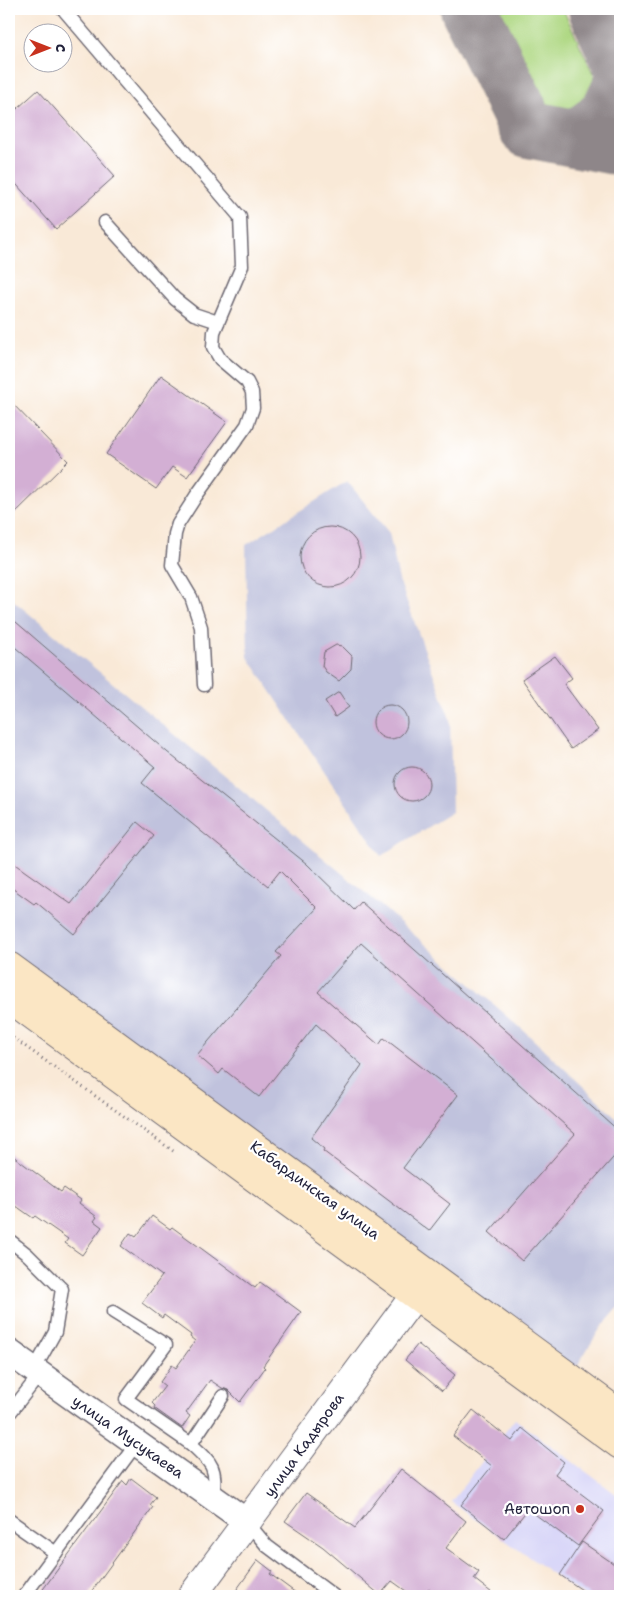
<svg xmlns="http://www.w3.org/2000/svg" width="629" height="1605" font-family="'Shantell Sans',sans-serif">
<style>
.built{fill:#d9d7f8}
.industrial{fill:#c0c2dd}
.green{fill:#afd883;stroke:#687d5f}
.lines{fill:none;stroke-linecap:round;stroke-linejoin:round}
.taxiway{stroke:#8e8689;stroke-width:58}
.building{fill:#d3afd4}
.service-casing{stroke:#6d6872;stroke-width:15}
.minor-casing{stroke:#6d6872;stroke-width:28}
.tertiary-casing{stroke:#6d6872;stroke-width:30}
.secondary-casing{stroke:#6d6872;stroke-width:30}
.path{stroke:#6d6872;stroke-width:3;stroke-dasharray:1 4;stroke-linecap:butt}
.service{stroke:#fff;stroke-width:12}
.minor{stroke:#fff;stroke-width:25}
.tertiary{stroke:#fff;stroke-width:28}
.secondary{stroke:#fbe6c4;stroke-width:28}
.poi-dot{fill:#c8321e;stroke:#fff;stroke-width:2}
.labels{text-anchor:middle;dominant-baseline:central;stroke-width:4.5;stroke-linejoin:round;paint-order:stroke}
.street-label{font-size:15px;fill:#22223b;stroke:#fff}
.poi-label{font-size:15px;fill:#22223b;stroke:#fff;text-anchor:end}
</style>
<rect width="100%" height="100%" fill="#fff"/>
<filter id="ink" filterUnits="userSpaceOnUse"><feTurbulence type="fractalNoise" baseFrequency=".02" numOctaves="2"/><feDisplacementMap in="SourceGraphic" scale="10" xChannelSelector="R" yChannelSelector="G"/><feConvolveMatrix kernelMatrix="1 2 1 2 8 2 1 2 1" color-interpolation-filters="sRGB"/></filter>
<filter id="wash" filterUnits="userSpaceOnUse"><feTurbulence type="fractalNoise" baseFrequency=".0096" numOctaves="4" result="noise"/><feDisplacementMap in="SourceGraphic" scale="20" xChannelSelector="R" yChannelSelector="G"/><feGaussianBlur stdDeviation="1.12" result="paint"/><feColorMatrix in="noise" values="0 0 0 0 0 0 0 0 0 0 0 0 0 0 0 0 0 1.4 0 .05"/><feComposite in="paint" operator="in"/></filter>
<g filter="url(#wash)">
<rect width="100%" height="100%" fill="#f9e9d7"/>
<polygon class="built" points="515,1419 620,1497 620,1596 584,1596 451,1502"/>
<g class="industrial">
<polygon points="347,481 389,533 399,580 450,719 452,812 381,856 248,657 246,545"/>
<polygon points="9,597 379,904 522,1029 620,1121 620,1306 600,1329 570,1377 9,966"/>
</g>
<path class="green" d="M 496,9 L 563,9 L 606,101 C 585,123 566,112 541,104 Z"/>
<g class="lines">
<g class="taxiway">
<polyline points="469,9 528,129 620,147"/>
<polyline points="597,9 620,60"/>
<path d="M 576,138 C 601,123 608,117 620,90"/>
</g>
</g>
<g id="blocks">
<g class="building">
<polygon points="38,90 115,176 56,229 9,176 9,116"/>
<polygon points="161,375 227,422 187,477 172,467 156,489 106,454"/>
<polygon points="9,400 68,461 9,519"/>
<circle cx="330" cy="557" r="30"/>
<polygon points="9,616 167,752 307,864 354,910 361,902 620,1132 620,1150 522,1261 489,1232 575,1134 361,943 318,992 379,1045 384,1038 458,1095 403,1168 450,1204 429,1231 323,1151 324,1149 311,1138 362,1065 316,1024 259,1097 223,1069 219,1074 197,1055 281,956 276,952 317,908 280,871 268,886 142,783 155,767 9,642"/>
<polygon points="336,645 342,646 352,656 351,669 339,681 326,672 322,666 324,652"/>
<polygon points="555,656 572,678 564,684 598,730 571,749 522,679"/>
<polygon points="339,692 349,707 335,717 325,701"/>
<circle cx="390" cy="722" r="17"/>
<circle cx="412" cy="784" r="17"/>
<polygon points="137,822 154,836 74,934 36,902 34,904 9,886 9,860 71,904"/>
<polygon points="9,1153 61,1192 64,1188 81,1200 79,1203 97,1217 94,1221 102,1227 82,1255 65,1243 68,1239 35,1216 33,1218 9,1201"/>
<polygon points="152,1216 170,1229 172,1227 255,1288 260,1282 301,1312 263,1366 265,1368 240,1402 228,1390 222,1388 210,1380 186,1413 190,1416 182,1428 154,1408 155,1406 152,1403 165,1386 160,1382 172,1365 176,1368 195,1341 190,1337 191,1335 164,1315 162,1318 142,1303 162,1276 121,1246 130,1233 136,1237"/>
<polygon points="418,1344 455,1375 442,1391 405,1360"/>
<polygon points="473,1410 512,1441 522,1428 564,1462 555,1474 604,1511 578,1546 528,1509 504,1539 461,1505 492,1466 453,1436"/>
<polygon points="401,1469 466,1521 446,1548 479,1572 474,1579 496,1596 439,1596 429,1589 423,1596 413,1596 392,1581 380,1595 323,1547 285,1521 306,1493 355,1528"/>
<polygon points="131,1478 156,1497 150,1505 153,1507 88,1596 38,1596 123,1481 127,1485"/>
<polygon points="582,1542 620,1568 620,1596 591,1596 560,1575"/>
<polygon points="258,1560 272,1571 270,1574 300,1596 232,1596"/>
</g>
</g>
</g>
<g filter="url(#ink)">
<use href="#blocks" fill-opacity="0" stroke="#6d6872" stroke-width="1"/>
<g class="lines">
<defs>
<g id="service">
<polyline points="63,9 240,217 242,266 214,332 213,347 220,359 247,382 252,392 253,408 247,425 196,496 178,524 175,534 172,565 191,597 201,627 204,685"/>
<polyline points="105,222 175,299 194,314 218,322"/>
<polyline points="9,1240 28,1255 62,1289 55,1332 34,1370"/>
<polyline points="113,1312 166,1345 126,1399 191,1444"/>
<polyline points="9,1414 40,1374"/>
<path d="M 213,1498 C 218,1468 212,1463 191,1444 L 223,1396"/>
<polyline points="9,1520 56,1553"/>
<polyline points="247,1522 267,1546 334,1596"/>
<polyline points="24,1596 137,1443"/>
</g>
<polyline id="minor" points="9,1352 247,1522"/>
<polyline id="tertiary" points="192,1596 429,1276"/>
<g id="secondary">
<polyline points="9,966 620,1414"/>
<polyline points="9,998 620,1445"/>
</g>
</defs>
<use href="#service" class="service-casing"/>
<use href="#minor" class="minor-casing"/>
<use href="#tertiary" class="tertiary-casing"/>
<use href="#secondary" class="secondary-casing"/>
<polyline class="path" points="9,1035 176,1153"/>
<use href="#service" class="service"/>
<use href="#minor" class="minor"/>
<use href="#tertiary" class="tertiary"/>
<use href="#secondary" class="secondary"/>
</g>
</g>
<circle class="poi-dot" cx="580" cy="1509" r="5"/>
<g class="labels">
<g class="street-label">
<text transform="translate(315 1190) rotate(36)">Кабардинская улица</text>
<text transform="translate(128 1437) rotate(35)">улица Мусукаева</text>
<text transform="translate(304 1445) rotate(-54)">улица Кадырова</text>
</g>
<g class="poi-label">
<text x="570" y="1509">Автошоп</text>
</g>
</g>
<rect width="629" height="1605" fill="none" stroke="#fff" stroke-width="30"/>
<g transform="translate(48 48) rotate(90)"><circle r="24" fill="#ffffff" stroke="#a7a7b1"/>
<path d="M0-4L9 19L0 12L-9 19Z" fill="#c8321e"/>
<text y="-8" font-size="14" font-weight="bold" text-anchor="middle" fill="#22223b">С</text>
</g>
</svg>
